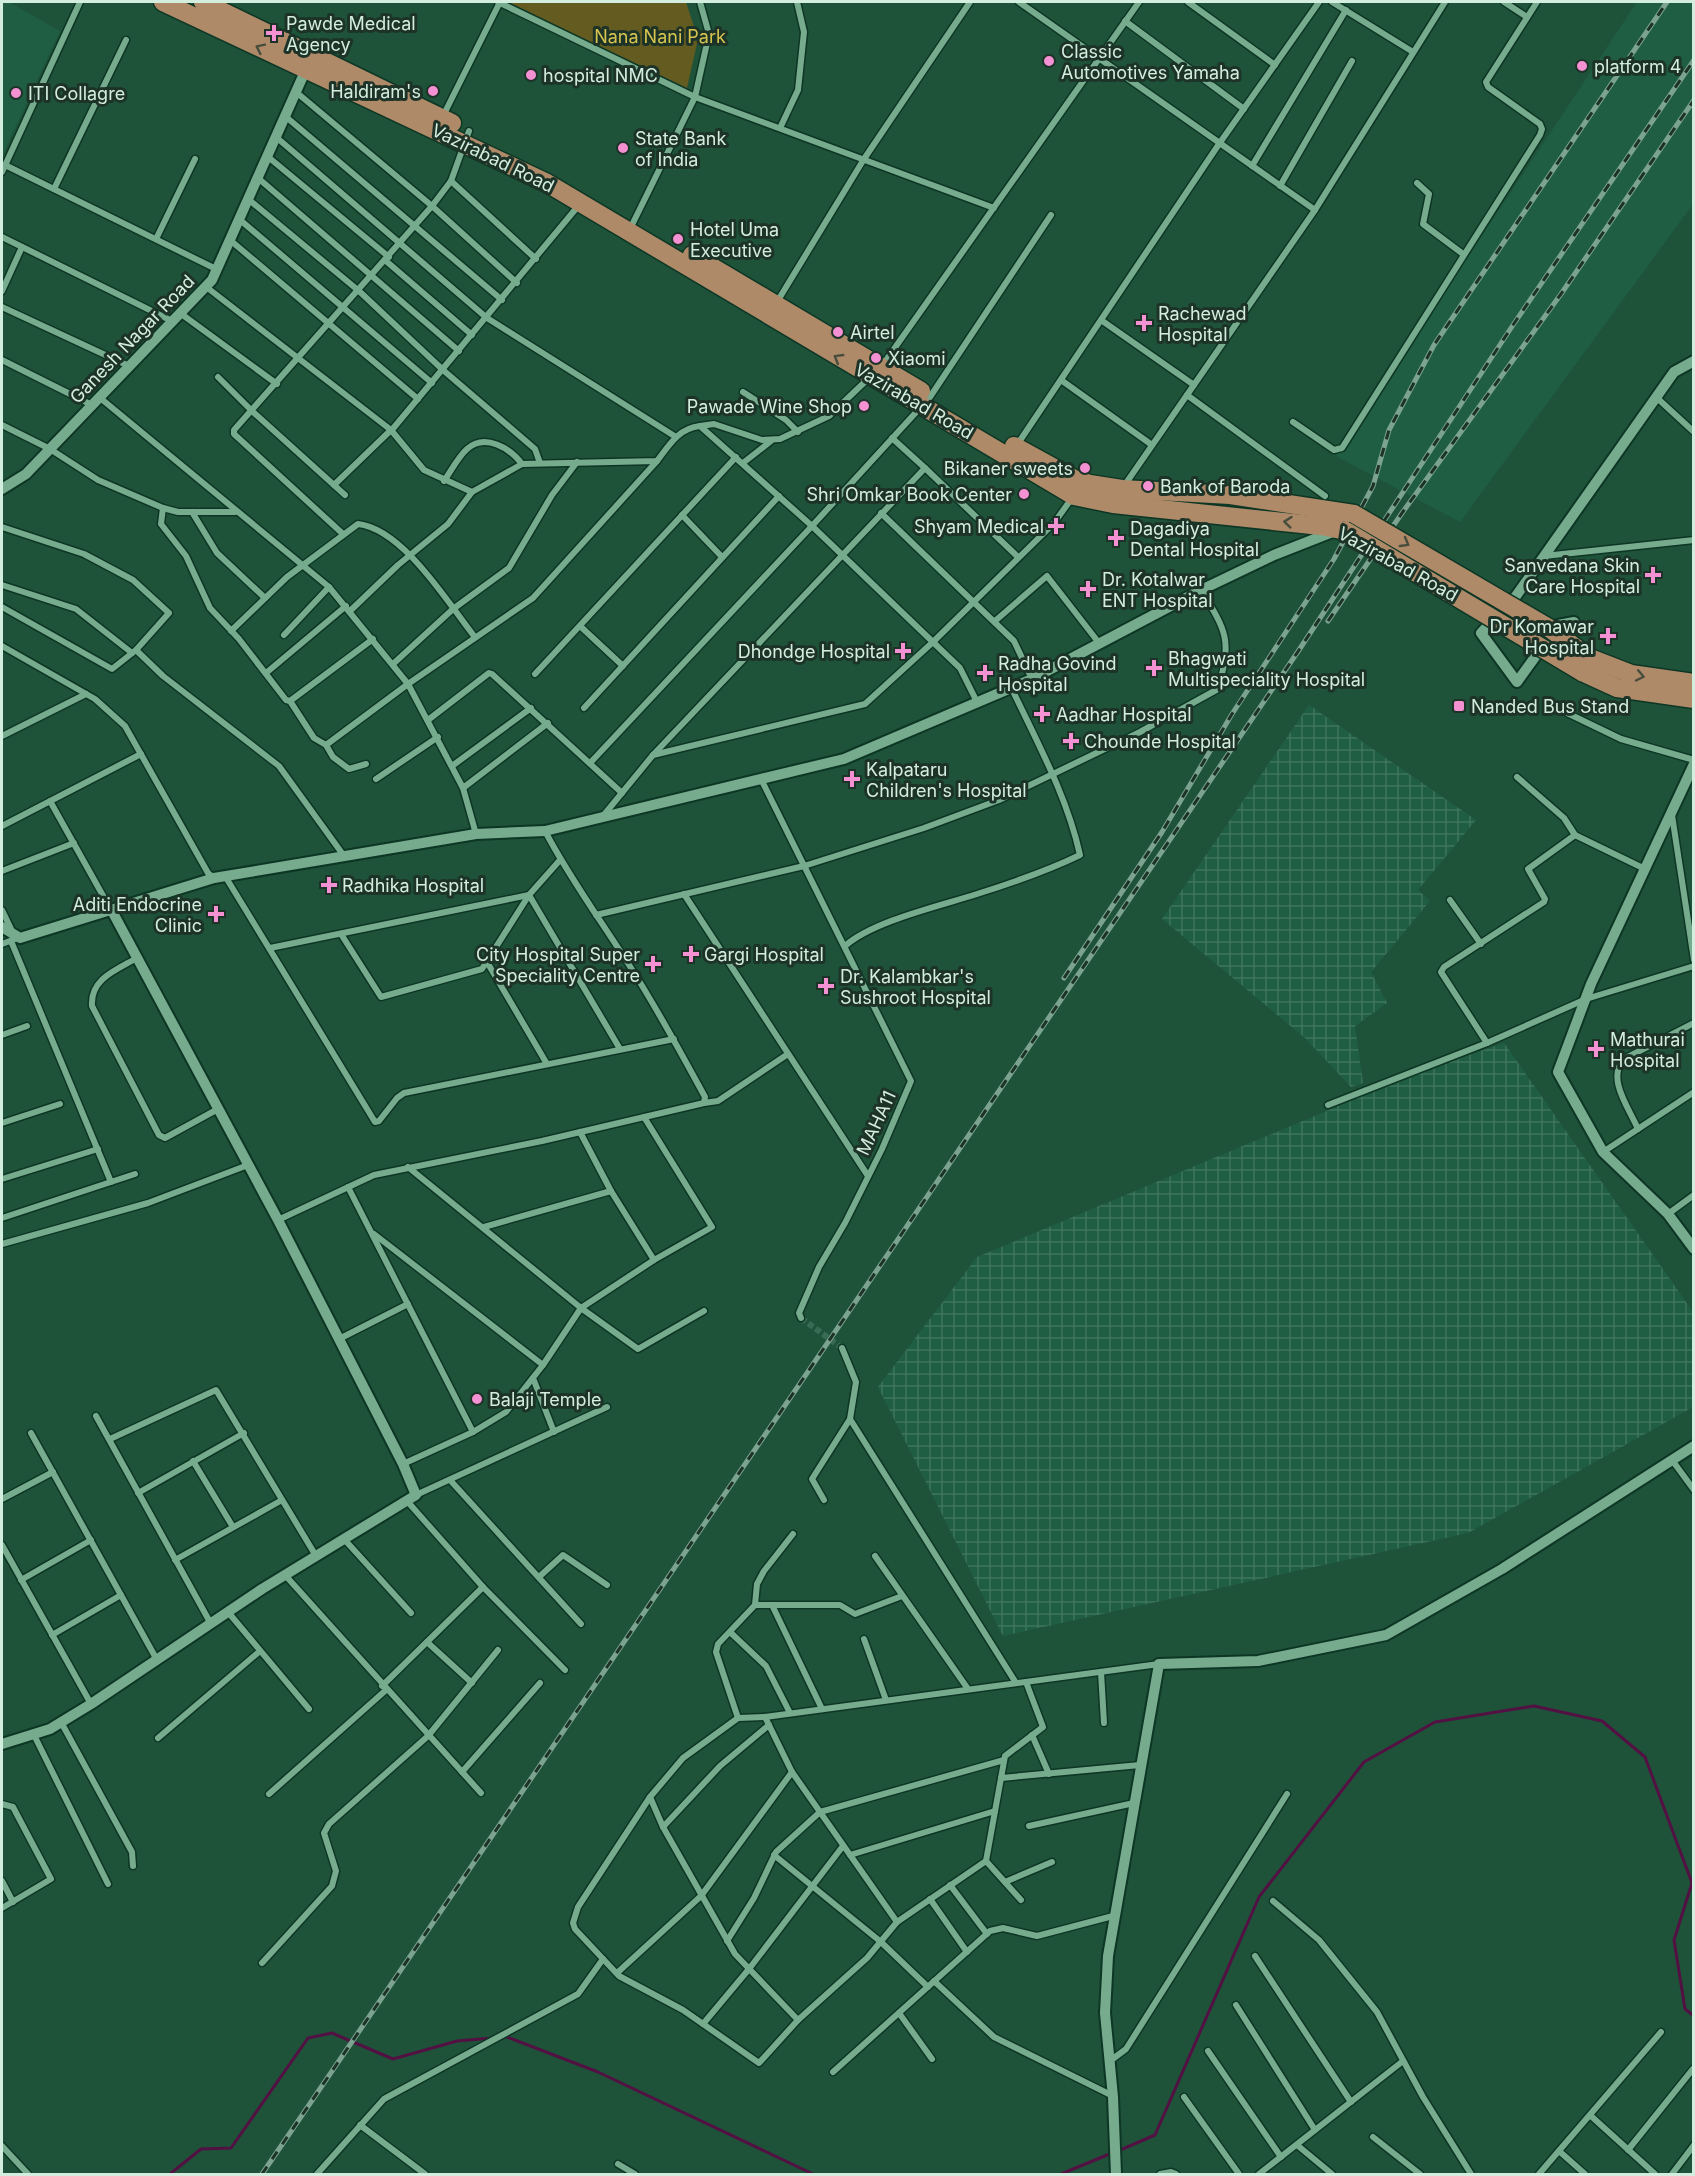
<svg xmlns="http://www.w3.org/2000/svg" width="1695" height="2176" font-family="Inter,sans-serif">
<style>
.built{fill:#1f5e42}
.industrial{fill:url(#industrial-grid)}
.green{fill:#645b21}
.lines{fill:none;stroke-linecap:round;stroke-linejoin:round}
.stream{stroke:#531042;stroke-width:3}
.minor-tunnel{stroke:#396a53;stroke-width:6;stroke-dasharray:6 3;stroke-linecap:butt}
.minor-casing{stroke:#0d3624;stroke-width:9}
.tertiary-casing{stroke:#0d3624;stroke-width:14}
.primary-casing{stroke:#0d3624;stroke-width:21}
.minor{stroke:#76ab8e;stroke-width:6}
.tertiary{stroke:#76ab8e;stroke-width:10}
.primary{stroke:#ae8a69;stroke-width:18}
.rail-casing{stroke:#7ba38f;stroke-width:5}
.rail{stroke:#1d3328;stroke-width:3;stroke-dasharray:9;stroke-linecap:butt}
.primary-bridge-casing{stroke:#0d3624;stroke-width:21;stroke-linecap:butt}
.primary-bridge{stroke:#ae8a69;stroke-width:18}
.oneway{stroke:#484d3c}
.poi-dot{fill:#f491d3;stroke:#1d3328;stroke-width:2}
.labels{text-anchor:middle;dominant-baseline:central;stroke-width:6;stroke-linejoin:round;paint-order:stroke}
.poi-label{font-size:18px;fill:#d3eedf;stroke:#1d3328;text-anchor:start}
.park-label{font-size:18px;fill:#d6c44f;stroke:#1d3328}
.street-label{font-size:18px;fill:#d3eedf;stroke:#1d3328}
</style>
<defs>
<pattern id="industrial-grid" width="8" height="8" patternUnits="userSpaceOnUse" patternTransform="scale(1.5)"><rect width="8" height="8" fill="#1f5e42"/><path d="M0 4h8M4 0v8" fill="none" stroke="#3f755d"/></pattern>
</defs>
<rect width="100%" height="100%" fill="#1e533a"/>
<g class="built">
<polygon points="2,2 9,2 60,31 2,156"/>
<polygon points="1637,2 1693,2 1693,204 1460,522 1336,456"/>
</g>
<g class="industrial">
<polygon points="1309,705 1476,820 1418,890 1430,901 1371,972 1387,1003 1355,1026 1363,1083 1351,1087 1305,1038 1162,919"/>
<polygon points="1504,1043 1693,1312 1693,1407 1468,1533 1003,1636 878,1387 977,1257 1329,1110 1358,1093"/>
</g>
<polygon class="green" points="507,2 686,2 698,39 687,88"/>
<g class="lines">
<g class="stream">
<polyline points="502,2037 507,2037 598,2072 813,2174"/>
<polyline points="1118,2151 1155,2135 1259,1897 1364,1762 1435,1722 1534,1706 1602,1721 1645,1757 1692,1883 1674,1940 1685,2009 1694,2016"/>
<polyline points="170,2174 201,2149 231,2148 308,2038 332,2033 393,2059 457,2041 492,2038"/>
<polyline points="1061,2174 1112,2153"/>
</g>
<polyline class="minor-tunnel" points="801,1318 842,1348"/>
<defs>
<g id="minor">
<polyline points="498,2 695,97 994,208"/>
<polyline points="1019,2 1315,210"/>
<polyline points="1188,2 1275,65"/>
<polyline points="1332,2 1413,52"/>
<polyline points="1504,2 1527,17"/>
<polyline points="1125,21 1244,109"/>
<polyline points="296,92 432,206 517,283"/>
<polyline points="285,116 502,300"/>
<polyline points="443,116 500,2"/>
<polyline points="780,128 798,90 804,32 797,2"/>
<polyline points="276,137 487,318 676,437"/>
<polyline points="267,156 389,257"/>
<polyline points="5,165 216,269"/>
<polyline points="1252,166 1346,10"/>
<polyline points="2,172 80,2"/>
<polyline points="258,178 459,351"/>
<polyline points="451,181 536,259"/>
<polyline points="1417,183 1429,194 1423,224 1463,254"/>
<polyline points="1280,186 1352,61"/>
<polyline points="54,189 126,40"/>
<polyline points="248,199 359,291 443,370 535,449 540,463"/>
<polyline points="239,219 432,383"/>
<polyline points="629,231 695,97 709,34 700,2"/>
<polyline points="2,237 172,321"/>
<polyline points="156,239 195,159"/>
<polyline points="230,240 418,399"/>
<polyline points="386,261 472,335"/>
<path d="M 205,286 L 391,430 L 424,470 L 472,492 L 522,464 L 657,461 C 669,445 679,428 700,426 L 812,526 L 930,397 L 1051,215"/>
<polyline points="2,291 22,247"/>
<polyline points="777,302 864,159 970,2"/>
<polyline points="2,307 129,366"/>
<polyline points="180,313 277,384"/>
<polyline points="1101,320 1194,385"/>
<polyline points="2,360 92,405"/>
<polyline points="882,366 1139,2"/>
<polyline points="218,377 252,411 345,495"/>
<polyline points="1061,380 1152,445"/>
<polyline points="743,392 786,420 798,432"/>
<polyline points="1187,395 1325,496"/>
<polyline points="99,397 329,587 408,684 326,745"/>
<polyline points="1656,397 1694,432"/>
<polyline points="1293,422 1334,450 1342,448 1540,135 1542,129 1540,124 1488,87 1486,82 1537,2"/>
<polyline points="2,425 50,449 98,480 163,508 178,512 235,512"/>
<polyline points="700,426 714,424 762,440 780,439 829,416 870,377"/>
<polyline points="391,431 579,205"/>
<polyline points="1017,445 1219,144 1319,2"/>
<polyline points="743,463 771,441"/>
<polyline points="925,468 1018,557"/>
<path d="M 444,481 C 451,471 458,457 467,449 C 485,433 510,448 522,464"/>
<polyline points="334,485 391,430"/>
<polyline points="1124,486 1315,210 1445,2"/>
<polyline points="163,508 161,524 186,556 210,608 239,639 286,700 290,701 373,639"/>
<polyline points="192,512 217,553 265,598"/>
<polyline points="881,513 1014,641 1032,679"/>
<polyline points="682,515 722,557"/>
<polyline points="2,527 84,554 133,580 169,613 136,650 112,669 2,607"/>
<polyline points="343,534 234,434 234,430 432,206 451,181 469,131"/>
<polyline points="1544,556 1694,540"/>
<polyline points="2,585 76,609 132,653"/>
<polyline points="350,611 398,565 448,524 472,492"/>
<polyline points="995,621 1047,576 1099,643"/>
<polyline points="580,626 623,666"/>
<path d="M 231,631 L 287,577 L 358,524 C 403,529 448,603 474,636"/>
<polyline points="284,635 329,587"/>
<polyline points="2,646 95,699 125,726 208,873 214,878"/>
<polyline points="136,650 163,676 279,766 344,856"/>
<polyline points="393,664 453,609 509,568 552,495 577,462"/>
<polyline points="266,673 346,606"/>
<polyline points="535,674 736,457"/>
<polyline points="290,701 314,738 326,745 333,757 349,769 366,764"/>
<polyline points="584,708 779,496"/>
<polyline points="1567,713 1621,739 1694,760"/>
<polyline points="428,720 489,673 492,674 622,793"/>
<polyline points="2,736 86,694"/>
<polyline points="653,755 925,468 892,438"/>
<polyline points="591,762 812,526 960,668 977,702"/>
<polyline points="452,766 531,708"/>
<polyline points="1517,777 1564,818 1575,835 1645,869"/>
<polyline points="376,779 438,737"/>
<polyline points="761,779 911,1081 882,1149 845,1223 819,1267 799,1313 801,1318"/>
<polyline points="463,788 548,723"/>
<polyline points="50,801 111,910"/>
<polyline points="1672,815 1694,960"/>
<polyline points="603,816 653,755 865,704 933,642 1054,523 1072,498"/>
<polyline points="2,826 141,754"/>
<polyline points="476,834 463,788 408,684 533,598 657,461"/>
<polyline points="2,871 74,843"/>
<polyline points="225,876 375,1122 379,1121 397,1098 404,1093 674,1039"/>
<polyline points="684,894 868,1176"/>
<polyline points="1450,900 1481,944"/>
<polyline points="2,910 12,931"/>
<path d="M 596,915 L 804,866 L 924,828 L 999,800 L 1140,732 L 1218,689 C 1232,640 1227,632 1201,590"/>
<polyline points="341,934 381,997 482,969 529,895 620,1049"/>
<polyline points="11,941 111,1182"/>
<polyline points="2,944 15,939"/>
<path d="M 845,946 C 873,921 940,906 977,894 C 1012,883 1047,871 1080,855 C 1067,796 1037,742 1011,687"/>
<polyline points="270,948 529,895 560,860"/>
<path d="M 137,958 C 116,970 90,979 92,1006 L 159,1135 L 165,1138 L 218,1109"/>
<polyline points="487,962 547,1064"/>
<polyline points="2,1035 27,1026"/>
<polyline points="1487,1043 1441,972 1444,967 1544,902 1545,899 1528,869 1575,835"/>
<polyline points="704,1103 718,1101 788,1054"/>
<polyline points="1328,1105 1487,1043 1586,999 1694,966"/>
<polyline points="2,1123 60,1104"/>
<path d="M 1638,1129 C 1629,1108 1606,1078 1624,1059 L 1694,1023"/>
<polyline points="1603,1152 1694,1092"/>
<polyline points="408,1167 581,1308 654,1260 712,1227 644,1117"/>
<polyline points="2,1179 98,1149"/>
<polyline points="348,1187 473,1432"/>
<polyline points="611,1191 654,1260"/>
<polyline points="1668,1214 1694,1195"/>
<polyline points="2,1218 135,1174"/>
<path d="M 278,1220 L 374,1175 L 542,1141 L 704,1103 L 705,1097 C 681,1053 658,1010 631,968 C 602,922 570,879 545,831"/>
<polyline points="484,1227 611,1191 580,1132"/>
<polyline points="374,1234 543,1365"/>
<polyline points="2,1244 148,1203 248,1165"/>
<polyline points="339,1339 408,1304"/>
<polyline points="842,1348 856,1382 850,1419 1016,1683"/>
<polyline points="533,1378 554,1432"/>
<polyline points="96,1416 211,1624"/>
<polyline points="31,1433 157,1660"/>
<polyline points="110,1439 216,1390 316,1556"/>
<polyline points="1672,1460 1694,1490"/>
<polyline points="193,1461 233,1527"/>
<polyline points="403,1464 473,1432 506,1412 543,1365 581,1308 638,1349 704,1311"/>
<polyline points="450,1480 581,1624"/>
<polyline points="138,1493 244,1433"/>
<polyline points="416,1495 607,1407"/>
<polyline points="2,1499 53,1472"/>
<polyline points="824,1500 812,1479 850,1419"/>
<polyline points="407,1501 483,1587 565,1670"/>
<polyline points="793,1534 764,1571 757,1584 755,1605 718,1644 716,1652 738,1718 765,1717 1159,1664"/>
<polyline points="344,1539 411,1613"/>
<polyline points="2,1545 91,1704"/>
<polyline points="875,1556 968,1689"/>
<polyline points="175,1560 282,1500"/>
<polyline points="285,1575 481,1793"/>
<polyline points="539,1577 563,1555 607,1585"/>
<polyline points="21,1580 91,1540"/>
<polyline points="755,1605 840,1605 855,1614 902,1596"/>
<polyline points="772,1605 822,1709"/>
<polyline points="228,1612 309,1709"/>
<polyline points="730,1632 766,1666 790,1713"/>
<polyline points="52,1635 121,1595"/>
<polyline points="864,1639 886,1700"/>
<polyline points="427,1642 472,1683"/>
<polyline points="1101,1672 1104,1723"/>
<polyline points="382,1686 483,1587"/>
<polyline points="765,1717 792,1772 897,1922 986,1861 1005,1756 1043,1727 1026,1682"/>
<polyline points="738,1718 683,1758 650,1797 663,1827 735,1954 798,2020 867,1958 897,1922"/>
<polyline points="61,1722 132,1852 133,1866"/>
<polyline points="34,1735 108,1884"/>
<polyline points="1032,1735 1049,1774"/>
<polyline points="158,1738 260,1651"/>
<polyline points="462,1772 540,1683"/>
<polyline points="1001,1778 1140,1765"/>
<polyline points="269,1794 386,1690"/>
<polyline points="650,1797 578,1907 573,1923 575,1929 619,1976 683,2010 759,2063 798,2020"/>
<polyline points="2,1804 13,1807 51,1879 2,1908"/>
<polyline points="1029,1826 1134,1803"/>
<polyline points="663,1827 720,1766 769,1725"/>
<polyline points="774,1855 881,1942 928,1987"/>
<polyline points="850,1855 995,1811"/>
<polyline points="986,1861 1021,1900"/>
<polyline points="2,1881 13,1902"/>
<polyline points="1005,1882 1052,1862"/>
<polyline points="950,1885 987,1934"/>
<polyline points="930,1899 967,1952"/>
<polyline points="1273,1901 1319,1940 1377,2012 1423,2097 1471,2174"/>
<polyline points="727,1941 754,1898 776,1852 820,1812 1004,1760"/>
<polyline points="1255,1956 1351,2102"/>
<polyline points="262,1963 332,1886 336,1871 324,1833 329,1824 428,1736 498,1650"/>
<polyline points="617,1973 701,1896 792,1772"/>
<polyline points="934,1981 994,2037 1113,2096"/>
<polyline points="1236,2005 1315,2130"/>
<polyline points="899,2013 932,2059"/>
<polyline points="703,2024 749,1969 843,1846"/>
<polyline points="1208,2051 1281,2157"/>
<polyline points="1110,2061 1126,2049 1287,1794"/>
<polyline points="833,2072 990,1931 1003,1928 1037,1936 1113,1916"/>
<polyline points="1184,2097 1239,2174"/>
<polyline points="1591,2116 1655,2174"/>
<polyline points="360,2125 425,2174"/>
<polyline points="1373,2137 1420,2174"/>
<polyline points="1297,2145 1332,2174"/>
<polyline points="2,2146 28,2174"/>
<polyline points="1628,2150 1693,2069"/>
<polyline points="1559,2151 1585,2174"/>
<polyline points="618,2164 635,2174"/>
<polyline points="317,2174 384,2099 578,1994 603,1959"/>
<polyline points="1160,2174 1171,2172 1176,2174"/>
<polyline points="1259,2174 1403,2061"/>
<polyline points="1539,2174 1661,2032"/>
<polyline points="1672,2174 1694,2145"/>
</g>
<g id="tertiary">
<polyline points="2,489 26,474 212,280 307,67"/>
<polyline points="1574,622 1558,625 1517,682 1481,633 1516,596 1674,372 1694,361"/>
<polyline points="1694,764 1591,984 1558,1072 1603,1152 1668,1214 1694,1249"/>
<polyline points="2,927 20,938 214,878 476,834 545,831 844,759 1032,679 1201,590 1274,555 1335,531"/>
<polyline points="2,1744 50,1729 91,1704 262,1589 416,1495 403,1464 278,1220 112,911"/>
<polyline points="1116,2174 1113,2097 1105,2013 1108,1956 1159,1664 1258,1661 1386,1635 1502,1569 1694,1446"/>
</g>
<g id="primary">
<path d="M 163,2 C 290,63 419,122 547,183 L 1074,496 L 1113,504 L 1321,526 L 1346,531"/>
<polyline points="203,2 452,123"/>
<polyline points="692,255 921,391"/>
<polyline points="1014,446 1076,480 1090,484 1122,489 1230,495 1354,514"/>
<polyline points="1590,658 1631,674 1694,683"/>
<polyline points="1582,672 1617,688 1694,699"/>
</g>
</defs>
<use href="#minor" class="minor-casing"/>
<use href="#tertiary" class="tertiary-casing"/>
<use href="#primary" class="primary-casing"/>
<use href="#minor" class="minor"/>
<use href="#tertiary" class="tertiary"/>
<use href="#primary" class="primary"/>
<defs>
<g id="rail">
<polyline points="1328,621 1402,513 1561,294 1694,100"/>
<polyline points="1064,978 1162,832 1232,714 1334,559 1373,486 1389,430 1434,345 1667,2"/>
<polyline points="262,2174 1299,650 1513,325 1694,60"/>
</g>
</defs>
<use href="#rail" class="rail-casing"/>
<use href="#rail" class="rail"/>
<defs>
<g id="primary-bridge">
<polyline points="1354,514 1549,628 1590,658"/>
<polyline points="1346,531 1582,672"/>
</g>
</defs>
<use href="#primary-bridge" class="primary-bridge-casing"/>
<use href="#primary-bridge" class="primary-bridge"/>
</g>
<defs><path id="oneway-chevron" d="M-2-3.5L2.5 0L-2 3.5" fill="none" stroke-width="1.6" stroke-linecap="round" stroke-linejoin="round" transform="scale(1.5)"/></defs>
<g class="oneway">
<use href="#oneway-chevron" transform="translate(260 48) rotate(-154)"/>
<use href="#oneway-chevron" transform="translate(838 358) rotate(-149)"/>
<use href="#oneway-chevron" transform="translate(1288 522) rotate(-174)"/>
<use href="#oneway-chevron" transform="translate(1405 543) rotate(30)"/>
<use href="#oneway-chevron" transform="translate(1640 676) rotate(12)"/>
</g>
<g class="poi-dot">
<path d="M271 24h6v6h6v6h-6v6h-6v-6h-6v-6h6z"/>
<circle cx="1049" cy="61" r="6"/>
<circle cx="1582" cy="66" r="6"/>
<circle cx="531" cy="75" r="6"/>
<circle cx="433" cy="91" r="6"/>
<circle cx="16" cy="93" r="6"/>
<circle cx="623" cy="148" r="6"/>
<circle cx="678" cy="239" r="6"/>
<path d="M1141 314h6v6h6v6h-6v6h-6v-6h-6v-6h6z"/>
<circle cx="838" cy="332" r="6"/>
<circle cx="876" cy="358" r="6"/>
<circle cx="864" cy="406" r="6"/>
<circle cx="1085" cy="468" r="6"/>
<circle cx="1148" cy="486" r="6"/>
<circle cx="1024" cy="494" r="6"/>
<path d="M1053 517h6v6h6v6h-6v6h-6v-6h-6v-6h6z"/>
<path d="M1113 529h6v6h6v6h-6v6h-6v-6h-6v-6h6z"/>
<path d="M1650 566h6v6h6v6h-6v6h-6v-6h-6v-6h6z"/>
<path d="M1085 580h6v6h6v6h-6v6h-6v-6h-6v-6h6z"/>
<path d="M1605 627h6v6h6v6h-6v6h-6v-6h-6v-6h6z"/>
<path d="M900 642h6v6h6v6h-6v6h-6v-6h-6v-6h6z"/>
<path d="M1151 659h6v6h6v6h-6v6h-6v-6h-6v-6h6z"/>
<path d="M982 664h6v6h6v6h-6v6h-6v-6h-6v-6h6z"/>
<rect x="1453" y="700" width="12" height="12" rx="3"/>
<path d="M1039 705h6v6h6v6h-6v6h-6v-6h-6v-6h6z"/>
<path d="M1068 732h6v6h6v6h-6v6h-6v-6h-6v-6h6z"/>
<path d="M849 770h6v6h6v6h-6v6h-6v-6h-6v-6h6z"/>
<path d="M326 876h6v6h6v6h-6v6h-6v-6h-6v-6h6z"/>
<path d="M213 905h6v6h6v6h-6v6h-6v-6h-6v-6h6z"/>
<path d="M688 945h6v6h6v6h-6v6h-6v-6h-6v-6h6z"/>
<path d="M650 955h6v6h6v6h-6v6h-6v-6h-6v-6h6z"/>
<path d="M823 977h6v6h6v6h-6v6h-6v-6h-6v-6h6z"/>
<path d="M1593 1040h6v6h6v6h-6v6h-6v-6h-6v-6h6z"/>
<circle cx="477" cy="1399" r="6"/>
</g>
<g class="labels">
<g class="poi-label">
<text x="286" y="23">Pawde Medical<tspan x="286" dy="21">Agency</tspan></text>
<text x="1061" y="51">Classic<tspan x="1061" dy="21">Automotives Yamaha</tspan></text>
<text x="1594" y="66">platform 4</text>
<text x="543" y="75">hospital NMC</text>
<text x="421" y="91" text-anchor="end">Haldiram's</text>
<text x="28" y="93">ITI Collagre</text>
<text x="635" y="138">State Bank<tspan x="635" dy="21">of India</tspan></text>
<text x="690" y="229">Hotel Uma<tspan x="690" dy="21">Executive</tspan></text>
<text x="1158" y="313">Rachewad<tspan x="1158" dy="21">Hospital</tspan></text>
<text x="850" y="332">Airtel</text>
<text x="888" y="358">Xiaomi</text>
<text x="852" y="406" text-anchor="end">Pawade Wine Shop</text>
<text x="1073" y="468" text-anchor="end">Bikaner sweets</text>
<text x="1160" y="486">Bank of Baroda</text>
<text x="1012" y="494" text-anchor="end">Shri Omkar Book Center</text>
<text x="1044" y="526" text-anchor="end">Shyam Medical</text>
<text x="1130" y="528">Dagadiya<tspan x="1130" dy="21">Dental Hospital</tspan></text>
<text x="1640" y="565" text-anchor="end">Sanvedana Skin<tspan x="1640" dy="21">Care Hospital</tspan></text>
<text x="1102" y="579">Dr. Kotalwar<tspan x="1102" dy="21">ENT Hospital</tspan></text>
<text x="1594" y="626" text-anchor="end">Dr Komawar<tspan x="1594" dy="21">Hospital</tspan></text>
<text x="890" y="651" text-anchor="end">Dhondge Hospital</text>
<text x="1168" y="658">Bhagwati<tspan x="1168" dy="21">Multispeciality Hospital</tspan></text>
<text x="998" y="663">Radha Govind<tspan x="998" dy="21">Hospital</tspan></text>
<text x="1471" y="706">Nanded Bus Stand</text>
<text x="1056" y="714">Aadhar Hospital</text>
<text x="1084" y="741">Chounde Hospital</text>
<text x="866" y="769">Kalpataru<tspan x="866" dy="21">Children's Hospital</tspan></text>
<text x="342" y="885">Radhika Hospital</text>
<text x="202" y="904" text-anchor="end">Aditi Endocrine<tspan x="202" dy="21">Clinic</tspan></text>
<text x="640" y="954" text-anchor="end">City Hospital Super<tspan x="640" dy="21">Speciality Centre</tspan></text>
<text x="704" y="954">Gargi Hospital</text>
<text x="840" y="976">Dr. Kalambkar's<tspan x="840" dy="21">Sushroot Hospital</tspan></text>
<text x="1610" y="1039">Mathurai<tspan x="1610" dy="21">Hospital</tspan></text>
<text x="489" y="1399">Balaji Temple</text>
</g>
<g class="park-label">
<text x="660" y="36">Nana Nani Park</text>
</g>
<g class="street-label">
<text transform="translate(493 158) rotate(26)">Vazirabad Road</text>
<text transform="translate(132 339) rotate(-46)">Ganesh Nagar Road</text>
<text transform="translate(914 401) rotate(30)">Vazirabad Road</text>
<text transform="translate(1398 564) rotate(29)">Vazirabad Road</text>
<text transform="translate(876 1123) rotate(-65)">MAHA11</text>
</g>
</g>
<rect width="1695" height="2176" fill="none" stroke="#d3eedf" stroke-width="6"/>
</svg>
